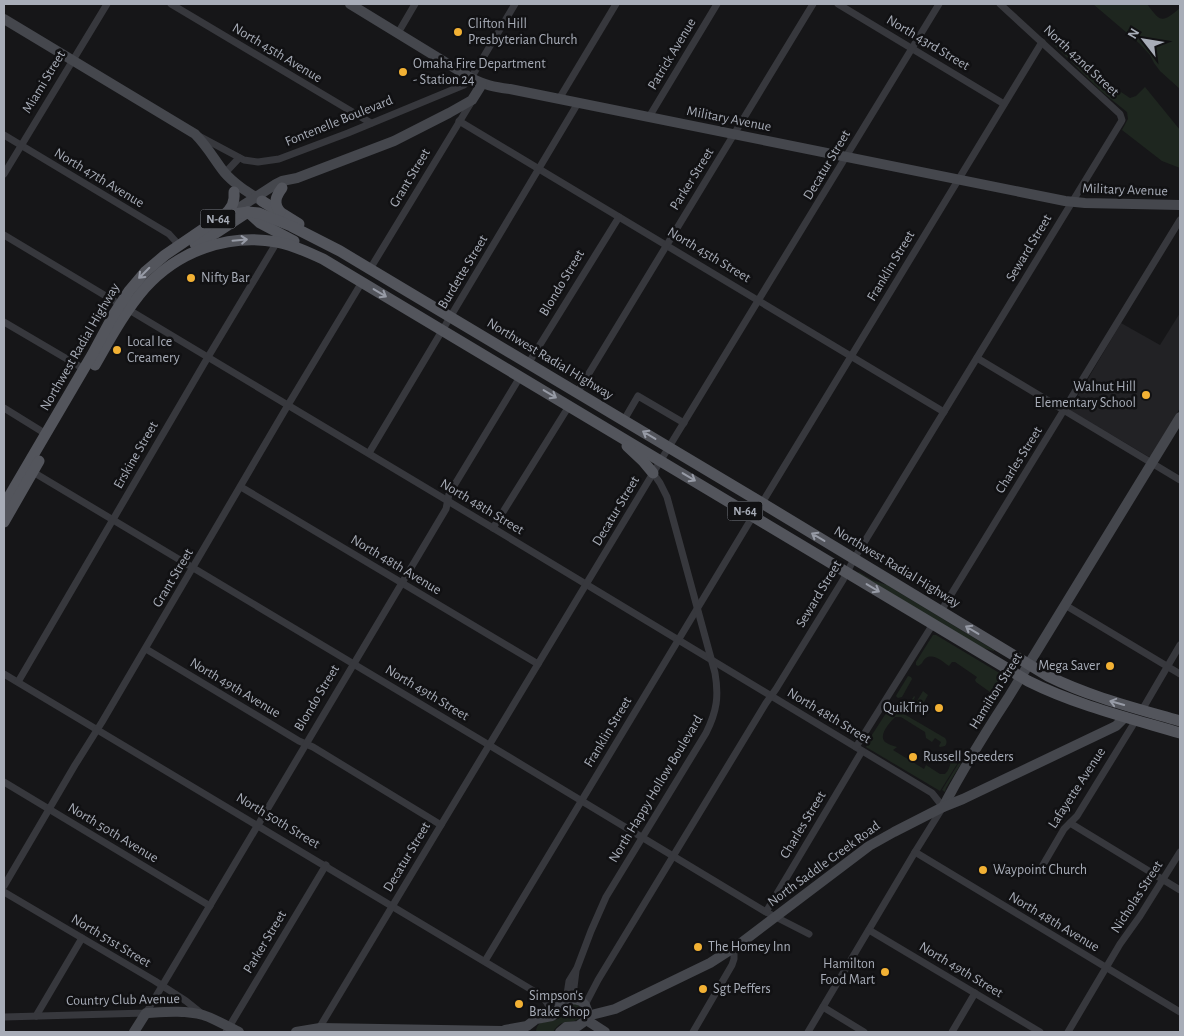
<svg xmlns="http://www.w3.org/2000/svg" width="1184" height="1036" font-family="'Alegreya Sans',sans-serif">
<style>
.built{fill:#222225}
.green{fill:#1e261f}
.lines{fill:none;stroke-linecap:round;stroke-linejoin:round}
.street{stroke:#37383d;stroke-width:7}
.secondary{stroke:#45474d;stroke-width:10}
.primary{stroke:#53555c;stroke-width:11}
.oneway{stroke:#979ba6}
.poi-dot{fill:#f2b134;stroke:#111113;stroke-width:2}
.labels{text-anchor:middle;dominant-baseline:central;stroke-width:5;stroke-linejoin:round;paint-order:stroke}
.shield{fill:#111113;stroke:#7b7e86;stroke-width:1}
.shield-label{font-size:12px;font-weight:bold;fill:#a8adb8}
.poi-label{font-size:14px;fill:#a8adb8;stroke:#111113;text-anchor:start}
.street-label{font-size:14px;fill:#a8adb8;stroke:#111113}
</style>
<rect width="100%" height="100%" fill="#161618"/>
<polygon class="built" points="1180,313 1180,408 1152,455 1149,457 1070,410 1070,409 1121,323 1160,345"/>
<g class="green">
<path d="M 1093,4 L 1147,4 C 1161,23 1162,23 1180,8 L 1180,89 L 1160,71 L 1154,63 L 1150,55 L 1140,44 Z"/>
<polygon points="1053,43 1063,49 1086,69 1130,98 1136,96 1145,87 1180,130 1180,168 1162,161 1122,130 1128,119 1127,112 1101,91 1053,44"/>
<polygon points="859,572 872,580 887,585 994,650 994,651 979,647 858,573"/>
<path d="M 933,635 L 936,635 L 1001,674 L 999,677 L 1006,680 L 1007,683 L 991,709 L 988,708 L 992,697 L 990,692 L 976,682 L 975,680 L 977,677 L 955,662 L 952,662 L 949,666 C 943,662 934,653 926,658 C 922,661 923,664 918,666 L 916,665 L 916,662 Z"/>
<polygon points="908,676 911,677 912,679 902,697 898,698 896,696 897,694"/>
<polygon points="923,691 928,695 923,704 921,703 922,702 920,701 916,708 914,707 911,704 911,701 914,696 915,697 914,699 917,701"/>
<path d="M 890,707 L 892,707 L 945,738 C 947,741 947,743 945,746 L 940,747 L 939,746 L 941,742 L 935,738 L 932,742 L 926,738 L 925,732 L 901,717 L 895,717 C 890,722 878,735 885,742 C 888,744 893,746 897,747 L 893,750 L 924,769 L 926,765 L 940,774 L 945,774 C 953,767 949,753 959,748 L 963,750 L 964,753 L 940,791 L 866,747 L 870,738 Z"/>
<polygon points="965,753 965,757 946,788 945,792 942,790"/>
<path d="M 569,1004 L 577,1004 L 581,1007 L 583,1014 C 574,1028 563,1015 553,1032 L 536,1032 C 537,1017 550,1025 559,1018 C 563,1014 565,1008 569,1004 Z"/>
</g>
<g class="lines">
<g class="street">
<polyline points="171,4 371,123"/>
<polyline points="838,4 1004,104"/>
<polyline points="398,33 415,4"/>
<polyline points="559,99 616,4"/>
<polyline points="649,117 717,4"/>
<polyline points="459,121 944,412"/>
<polyline points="4,135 169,234 179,245"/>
<polyline points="199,136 244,160 258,162 279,159 348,133 464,85 471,78 515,4"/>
<polyline points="225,173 239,158"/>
<polyline points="4,174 107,4"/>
<polyline points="4,235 493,528 932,793 943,807 915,852 808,1032"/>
<polyline points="370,269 472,101"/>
<polyline points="4,322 84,369"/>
<polyline points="977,358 1180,480"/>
<polyline points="528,364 619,217"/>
<polyline points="577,393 813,4"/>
<polyline points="4,408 46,434"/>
<polyline points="624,420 638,396 684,423"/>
<polyline points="369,453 578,103"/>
<polyline points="33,472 489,745 766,912 809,934"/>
<polyline points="241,487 538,664"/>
<polyline points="762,503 1042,42"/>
<polyline points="493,528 569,406"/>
<polyline points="1065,605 1180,674"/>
<polyline points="941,611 1180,220"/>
<polyline points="146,649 299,741 313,747 441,825"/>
<polyline points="4,674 537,993 554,1001 563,1003"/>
<polyline points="18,682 208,357 277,242"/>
<polyline points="1142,710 1180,645"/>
<polyline points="856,747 933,624"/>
<polyline points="4,782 210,906"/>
<polyline points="1070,823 1180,890"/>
<polyline points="915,852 1180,1012"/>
<polyline points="1040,870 1064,829 1077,816 1136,720"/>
<polyline points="4,886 75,765 102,722 288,405 362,282"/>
<polyline points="4,892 155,981 186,1001 201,1013"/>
<polyline points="766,912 862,751"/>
<polyline points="869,930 1040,1032"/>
<polyline points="485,961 753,516"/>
<path d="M 541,996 C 548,1002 552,1009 547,1017"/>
<polyline points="575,999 574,987 576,971"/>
<path d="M 566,1001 L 569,981 L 577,968 L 591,931 L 606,897 L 706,733 C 717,711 719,696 715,673 L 667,497 L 660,483 L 653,473"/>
<polyline points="585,1005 598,980 766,703 776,689 843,580 854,559 1121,122 1122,120 1120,114 1000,4"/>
<polyline points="823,1007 864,1032"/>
<polyline points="36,1016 82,938"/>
<polyline points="4,1017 146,1013 446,509 449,494 520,377"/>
<polyline points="318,1030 441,825 661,460 939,4"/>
<polyline points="226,1032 326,865"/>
<polyline points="693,1032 732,965 734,959 734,947"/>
<polyline points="952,1032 975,993"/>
<polyline points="1068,1032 1120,944 1140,916 1180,852"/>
</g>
<g class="secondary">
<path d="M 350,4 L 471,78 C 485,85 493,87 510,89 L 1065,201 L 1085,203 L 1180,205"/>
<path d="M 4,19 L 195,134 C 207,146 214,159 224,172 C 234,184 249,193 262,201"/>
<polyline points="231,213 276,184 282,181 297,178 394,141 449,113 472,100 482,84"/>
<path d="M 943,807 C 963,769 985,733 1008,698 L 1180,417"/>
<polyline points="587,1016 615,1009 710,963 741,943 869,846 894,832 943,807 963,799 1116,726 1125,717"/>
<polyline points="586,1018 588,1021 605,1032"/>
<polyline points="505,1030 527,1026 536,1019 552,1016 556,1013 561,1005 566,1001 574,999 581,1001 585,1005 587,1010 587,1016 585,1021 578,1026 566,1027 560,1032"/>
<path d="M 134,1032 L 146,1013 C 164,1012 185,1010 203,1015 C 213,1018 229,1027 239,1032"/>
<polyline points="296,1032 320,1028 502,1031 512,1032"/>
</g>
<g class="primary">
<polyline points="262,201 299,224"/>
<path d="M 280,212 C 273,203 276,196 282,188"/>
<path d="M 223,216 C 232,209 235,202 234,192"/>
<polyline points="195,244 216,233 248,212 260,223 294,241"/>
<path d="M 95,365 C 110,339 125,311 145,288 C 178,251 228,233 277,242 C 293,245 308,252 323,259 L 1028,681 C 1076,705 1129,718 1180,733"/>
<polyline points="627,446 643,461 653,473"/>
<path d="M 4,505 L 92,355 L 114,314 L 129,291 L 145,272 L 165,255 L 209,225 L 219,219 L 234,214 L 248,212 L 259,213 L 291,226 L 340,251 L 370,269 L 762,503 L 1048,676 C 1090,697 1135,708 1180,721"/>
<polyline points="4,522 39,461"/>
</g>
</g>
<defs><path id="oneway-shaft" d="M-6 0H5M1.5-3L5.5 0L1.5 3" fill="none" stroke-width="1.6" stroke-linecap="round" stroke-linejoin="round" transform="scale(1.25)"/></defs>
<g class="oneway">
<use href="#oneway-shaft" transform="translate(240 240) rotate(-5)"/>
<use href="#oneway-shaft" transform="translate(144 273) rotate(135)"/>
<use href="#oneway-shaft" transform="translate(380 293) rotate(31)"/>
<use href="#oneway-shaft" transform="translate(550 394) rotate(31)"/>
<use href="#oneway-shaft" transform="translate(649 435) rotate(-149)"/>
<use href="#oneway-shaft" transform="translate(689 477) rotate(31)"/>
<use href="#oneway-shaft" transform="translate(818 537) rotate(-149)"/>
<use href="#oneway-shaft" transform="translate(873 588) rotate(31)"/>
<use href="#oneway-shaft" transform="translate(972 630) rotate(-149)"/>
<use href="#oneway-shaft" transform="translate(1117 703) rotate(-164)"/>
</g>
<g class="poi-dot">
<circle cx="458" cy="32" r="5"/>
<circle cx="403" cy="72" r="5"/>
<circle cx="191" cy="278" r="5"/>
<circle cx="117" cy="350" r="5"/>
<circle cx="1146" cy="395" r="5"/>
<circle cx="1110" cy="666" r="5"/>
<circle cx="939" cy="708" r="5"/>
<circle cx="913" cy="757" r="5"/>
<circle cx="983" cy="870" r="5"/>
<circle cx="698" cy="947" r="5"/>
<circle cx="885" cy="972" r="5"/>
<circle cx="703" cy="989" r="5"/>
<circle cx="519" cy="1004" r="5"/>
</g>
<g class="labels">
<g class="shield">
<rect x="200.5" y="209.5" width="35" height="19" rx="4"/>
<rect x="727.5" y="501.5" width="35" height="19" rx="4"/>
</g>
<g class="shield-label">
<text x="218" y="219">N-64</text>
<text x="745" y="511">N-64</text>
</g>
<g class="poi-label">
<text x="468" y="24">Clifton Hill<tspan x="468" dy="16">Presbyterian Church</tspan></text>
<text x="413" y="64">Omaha Fire Department<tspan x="413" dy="16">- Station 24</tspan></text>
<text x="201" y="278">Nifty Bar</text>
<text x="127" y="342">Local Ice<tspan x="127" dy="16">Creamery</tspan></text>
<text x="1136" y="387" text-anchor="end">Walnut Hill<tspan x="1136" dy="16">Elementary School</tspan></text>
<text x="1100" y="666" text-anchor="end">Mega Saver</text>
<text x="929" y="708" text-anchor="end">QuikTrip</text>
<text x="923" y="757">Russell Speeders</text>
<text x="993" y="870">Waypoint Church</text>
<text x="708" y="947">The Homey Inn</text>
<text x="875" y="964" text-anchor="end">Hamilton<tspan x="875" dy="16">Food Mart</tspan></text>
<text x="713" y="989">Sgt Peffers</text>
<text x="529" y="996">Simpson's<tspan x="529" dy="16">Brake Shop</tspan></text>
</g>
<g class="street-label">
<text transform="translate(928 43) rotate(31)">North 43rd Street</text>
<text transform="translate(277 53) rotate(31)">North 45th Avenue</text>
<text transform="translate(672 54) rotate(-59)">Patrick Avenue</text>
<text transform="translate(1081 61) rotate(43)">North 42nd Street</text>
<text transform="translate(44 82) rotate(-59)">Miami Street</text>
<text transform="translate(729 119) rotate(11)">Military Avenue</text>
<text transform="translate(339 121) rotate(-22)">Fontenelle Boulevard</text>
<text transform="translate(827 165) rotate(-59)">Decatur Street</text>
<text transform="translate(99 178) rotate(31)">North 47th Avenue</text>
<text transform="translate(410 178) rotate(-59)">Grant Street</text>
<text transform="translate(692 179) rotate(-58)">Parker Street</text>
<text transform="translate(1125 190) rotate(2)">Military Avenue</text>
<text transform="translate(1029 248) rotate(-59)">Seward Street</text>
<text transform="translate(709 255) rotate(31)">North 45th Street</text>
<text transform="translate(891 266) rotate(-59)">Franklin Street</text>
<text transform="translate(463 272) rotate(-59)">Burdette Street</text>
<text transform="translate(562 283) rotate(-59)">Blondo Street</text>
<text transform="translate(80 347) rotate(-60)">Northwest Radial Highway</text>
<text transform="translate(550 359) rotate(31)">Northwest Radial Highway</text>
<text transform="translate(136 455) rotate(-60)">Erskine Street</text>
<text transform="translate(1019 460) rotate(-58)">Charles Street</text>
<text transform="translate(482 507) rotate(31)">North 48th Street</text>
<text transform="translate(616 511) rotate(-59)">Decatur Street</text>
<text transform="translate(396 565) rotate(31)">North 48th Avenue</text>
<text transform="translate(897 567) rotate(31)">Northwest Radial Highway</text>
<text transform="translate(173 578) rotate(-59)">Grant Street</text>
<text transform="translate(819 594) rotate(-59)">Seward Street</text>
<text transform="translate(235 688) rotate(31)">North 49th Avenue</text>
<text transform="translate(996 691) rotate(-58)">Hamilton Street</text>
<text transform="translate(427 693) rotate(31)">North 49th Street</text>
<text transform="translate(317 698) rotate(-59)">Blondo Street</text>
<text transform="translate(829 716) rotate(31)">North 48th Street</text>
<text transform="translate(608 732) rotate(-59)">Franklin Street</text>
<text transform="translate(1077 788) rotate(-57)">Lafayette Avenue</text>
<text transform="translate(656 789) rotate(-59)">North Happy Hollow Boulevard</text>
<text transform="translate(278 821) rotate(31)">North 50th Street</text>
<text transform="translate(803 825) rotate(-59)">Charles Street</text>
<text transform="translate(113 833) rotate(31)">North 50th Avenue</text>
<text transform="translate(407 857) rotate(-59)">Decatur Street</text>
<text transform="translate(824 864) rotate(-36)">North Saddle Creek Road</text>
<text transform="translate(1137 897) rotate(-57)">Nicholas Street</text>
<text transform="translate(1054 922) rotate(31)">North 48th Avenue</text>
<text transform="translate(111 941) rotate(31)">North 51st Street</text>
<text transform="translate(265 942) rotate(-59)">Parker Street</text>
<text transform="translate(961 970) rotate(31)">North 49th Street</text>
<text transform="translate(123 1000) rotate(-1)">Country Club Avenue</text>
</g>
</g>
<rect width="1184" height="1036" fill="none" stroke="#a8adb8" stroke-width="10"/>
<g transform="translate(1144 40) rotate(301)" stroke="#111113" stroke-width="4" paint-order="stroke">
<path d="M0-4L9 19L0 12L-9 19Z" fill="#a8adb8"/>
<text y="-8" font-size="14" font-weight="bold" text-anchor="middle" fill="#a8adb8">N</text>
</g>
</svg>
